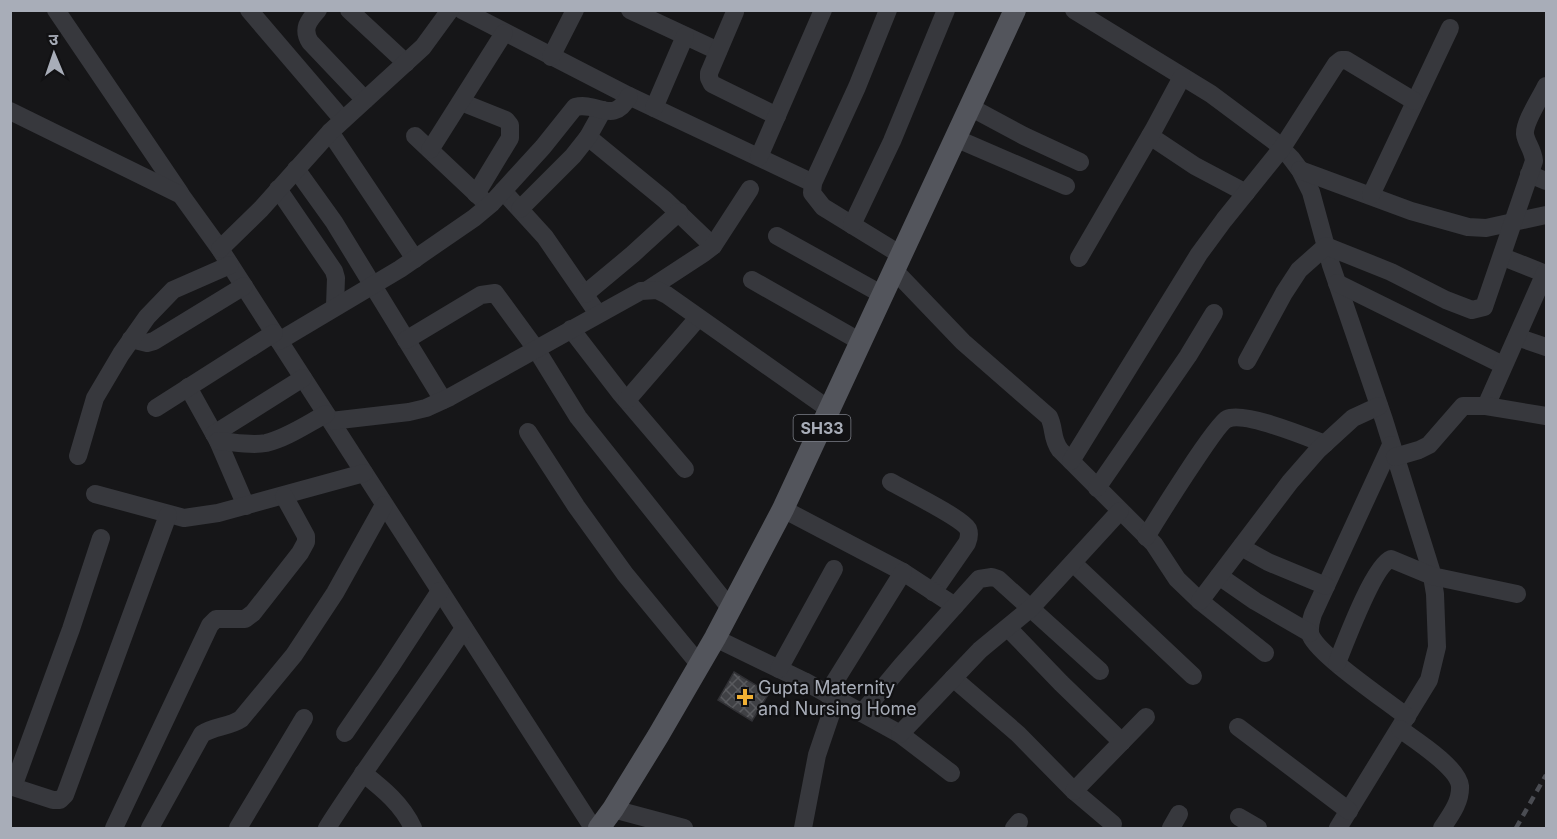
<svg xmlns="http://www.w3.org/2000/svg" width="1557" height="839" font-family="Inter,'Noto Sans Devanagari',sans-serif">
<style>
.building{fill:url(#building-cross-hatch);stroke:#303034;stroke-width:1.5}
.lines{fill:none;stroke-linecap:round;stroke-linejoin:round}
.minor{stroke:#37383d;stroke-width:18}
.major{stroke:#53555c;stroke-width:22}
.rail{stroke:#4a4c52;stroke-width:4.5;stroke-dasharray:8 6;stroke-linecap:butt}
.poi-dot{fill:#f2b134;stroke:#111113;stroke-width:2}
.labels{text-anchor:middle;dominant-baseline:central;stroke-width:4.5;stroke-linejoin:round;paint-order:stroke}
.shield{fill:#111113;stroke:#7b7e86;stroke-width:1.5}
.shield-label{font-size:16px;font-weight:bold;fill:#a8adb8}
.poi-label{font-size:18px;fill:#a8adb8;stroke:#111113;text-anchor:start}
</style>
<defs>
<pattern id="building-cross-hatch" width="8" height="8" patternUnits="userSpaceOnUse" patternTransform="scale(1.5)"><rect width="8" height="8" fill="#404145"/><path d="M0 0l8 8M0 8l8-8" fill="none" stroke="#595a5e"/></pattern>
</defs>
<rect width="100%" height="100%" fill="#161618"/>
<polygon class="building" points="734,672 769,693 752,721 718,700"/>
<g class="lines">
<g class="minor">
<polyline points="56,10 180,193"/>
<polyline points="249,10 343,120"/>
<path d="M 318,10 C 308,21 302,29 310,42 L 365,100"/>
<polyline points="349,10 406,63"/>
<polyline points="462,10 629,96 813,183"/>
<polyline points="630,10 718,51"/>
<polyline points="888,10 857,87 813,183 812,193 823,207 901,255"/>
<polyline points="1074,10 1211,94 1274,141 1291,158 1300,170 1311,192 1331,265 1384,420 1431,570 1435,594 1437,647 1429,680 1338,828"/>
<polyline points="735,12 709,73 709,78 712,84 777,116"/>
<polyline points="551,57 575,10"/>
<polyline points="461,102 506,120 510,125 510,138 476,194"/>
<polyline points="970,107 1024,136 1080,162"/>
<polyline points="654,108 685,36"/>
<polyline points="10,111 181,195 220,249 593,828"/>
<polyline points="330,132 415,259"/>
<polyline points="415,136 483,200"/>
<polyline points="1150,136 1195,166 1246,193"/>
<polyline points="588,137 665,200 713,246"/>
<polyline points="955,138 1066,186"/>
<polyline points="430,150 504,33"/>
<polyline points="759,157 823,10"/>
<polyline points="296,169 334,222 443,400"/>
<polyline points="1300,170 1411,211 1468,227 1486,228 1546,215"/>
<polyline points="1529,174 1546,181"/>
<polyline points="278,189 334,271 336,278 335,306"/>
<polyline points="503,191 545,237 598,314"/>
<polyline points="1371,195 1450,28"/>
<polyline points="520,209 573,156 588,137 603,110"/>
<polyline points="852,225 892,141 946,10"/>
<polyline points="777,236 883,295"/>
<polyline points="220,249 261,209 330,132 423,47 450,10"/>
<polyline points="1503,257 1546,274"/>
<polyline points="1079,258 1154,129 1182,77"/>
<path d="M 894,270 L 963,342 L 1049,417 C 1055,429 1051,438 1060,450 L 1154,544 L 1177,579 L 1200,601 L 1265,653"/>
<polyline points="752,280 861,342"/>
<polyline points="1337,283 1503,365"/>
<polyline points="649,289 704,253 713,246 750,189"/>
<polyline points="585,294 633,254 679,212"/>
<polyline points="571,329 621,394 685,469"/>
<polyline points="1517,337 1546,347"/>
<polyline points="131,339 147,343 154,341 244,286"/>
<polyline points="406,340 481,295 495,293 536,349 578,417 730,608"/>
<path d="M 279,341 L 400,269 L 474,218 L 492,203 L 543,147 L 575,107 C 598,101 613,126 629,96"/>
<path d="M 1247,361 L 1284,293 L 1299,270 L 1326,246 L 1391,272 L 1446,300 L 1472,310 L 1484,307 L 1534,161 C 1533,149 1526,143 1525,134 C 1524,122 1541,97 1546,86"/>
<polyline points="188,387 218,441 246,506"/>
<polyline points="627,400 698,318"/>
<polyline points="1486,406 1545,273"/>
<polyline points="156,408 274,333"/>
<polyline points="331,421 409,412 426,408 450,397 641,291 657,290 667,295 830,410"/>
<polyline points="528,432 576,506 625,574 699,664"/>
<polyline points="214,434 303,378"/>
<path d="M 218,441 C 234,442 251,446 266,443 C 287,438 307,424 326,414"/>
<path d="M 1391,445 L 1313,614 C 1311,621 1308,628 1311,636 C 1320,656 1387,701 1407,717"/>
<polyline points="78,456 95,398 121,354 147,317 173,290 230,265"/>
<polyline points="1395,457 1419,450 1429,445 1463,406 1486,406 1546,416"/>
<polyline points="1071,461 1199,254 1224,220 1282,148 1336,64 1341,60 1346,60 1414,101"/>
<path d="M 891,482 C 905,490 962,518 968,529 C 970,534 969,538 967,543 L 933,592"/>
<polyline points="1097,488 1188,356 1214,313"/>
<polyline points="95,494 184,518 218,513 364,473"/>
<polyline points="783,509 903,572 955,606"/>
<path d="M 1146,537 C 1157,519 1216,424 1227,419 C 1244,411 1307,437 1325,444"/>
<polyline points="1241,547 1268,562 1326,586"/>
<polyline points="1073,563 1193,676"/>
<polyline points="1219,576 1255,601 1310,633"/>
<polyline points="1200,601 1290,482 1318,450 1353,418 1379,406"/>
<polyline points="1008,628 1061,683 1122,742"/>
<polyline points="715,638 804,681 900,734 951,773"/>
<path d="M 1337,663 C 1345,643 1374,565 1391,559 L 1432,576 L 1517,594"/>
<polyline points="779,669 834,569"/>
<polyline points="953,678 1018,734 1074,791 1113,824"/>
<polyline points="827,694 903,572"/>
<polyline points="862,713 902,665 979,579 992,577 998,579 1100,671"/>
<polyline points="1238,727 1349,811"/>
<path d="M 1400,729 C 1415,740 1458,767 1460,786 C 1461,802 1450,816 1442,828"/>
<polyline points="345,733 389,669 440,591"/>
<polyline points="900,734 980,650 1031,608 1120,511"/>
<path d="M 363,773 C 383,789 402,804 413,828"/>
<polyline points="10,786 53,800 60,800 65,795 168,515"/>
<polyline points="13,787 71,629 101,538"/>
<polyline points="1074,791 1146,717"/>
<polyline points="613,809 684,828"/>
<polyline points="1239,817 1258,828"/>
<polyline points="114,828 210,625 216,619 245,619 253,613 300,553 306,542 306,536 284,496"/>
<path d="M 150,828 L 202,734 C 214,726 229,727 241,719 L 294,655 L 335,593 L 384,505"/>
<polyline points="238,828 304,718"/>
<path d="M 327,828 C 370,760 420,696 464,628"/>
<polyline points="803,828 817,755 836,699"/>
<polyline points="1014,828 1019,822"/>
<polyline points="1171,828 1179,814"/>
</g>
<polyline class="major" points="599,828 613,809 658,736 715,638 783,509 1015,10"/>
<polyline class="rail" points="1516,828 1546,775"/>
</g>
<path class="poi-dot" d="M742 688h6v6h6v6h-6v6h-6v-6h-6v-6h6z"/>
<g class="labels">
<rect class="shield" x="793.5" y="415" width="57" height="26" rx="4.5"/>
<g class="shield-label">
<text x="822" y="428">SH33</text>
</g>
<g class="poi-label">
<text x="758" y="687">Gupta Maternity<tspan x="758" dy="21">and Nursing Home</tspan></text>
</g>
</g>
<rect width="1557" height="839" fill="none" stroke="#a8adb8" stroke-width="24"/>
<g transform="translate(54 54) rotate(358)" stroke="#111113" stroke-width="4.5" paint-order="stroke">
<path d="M0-4.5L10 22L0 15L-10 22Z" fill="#a8adb8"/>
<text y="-9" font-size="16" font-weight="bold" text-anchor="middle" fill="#a8adb8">उ</text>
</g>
</svg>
